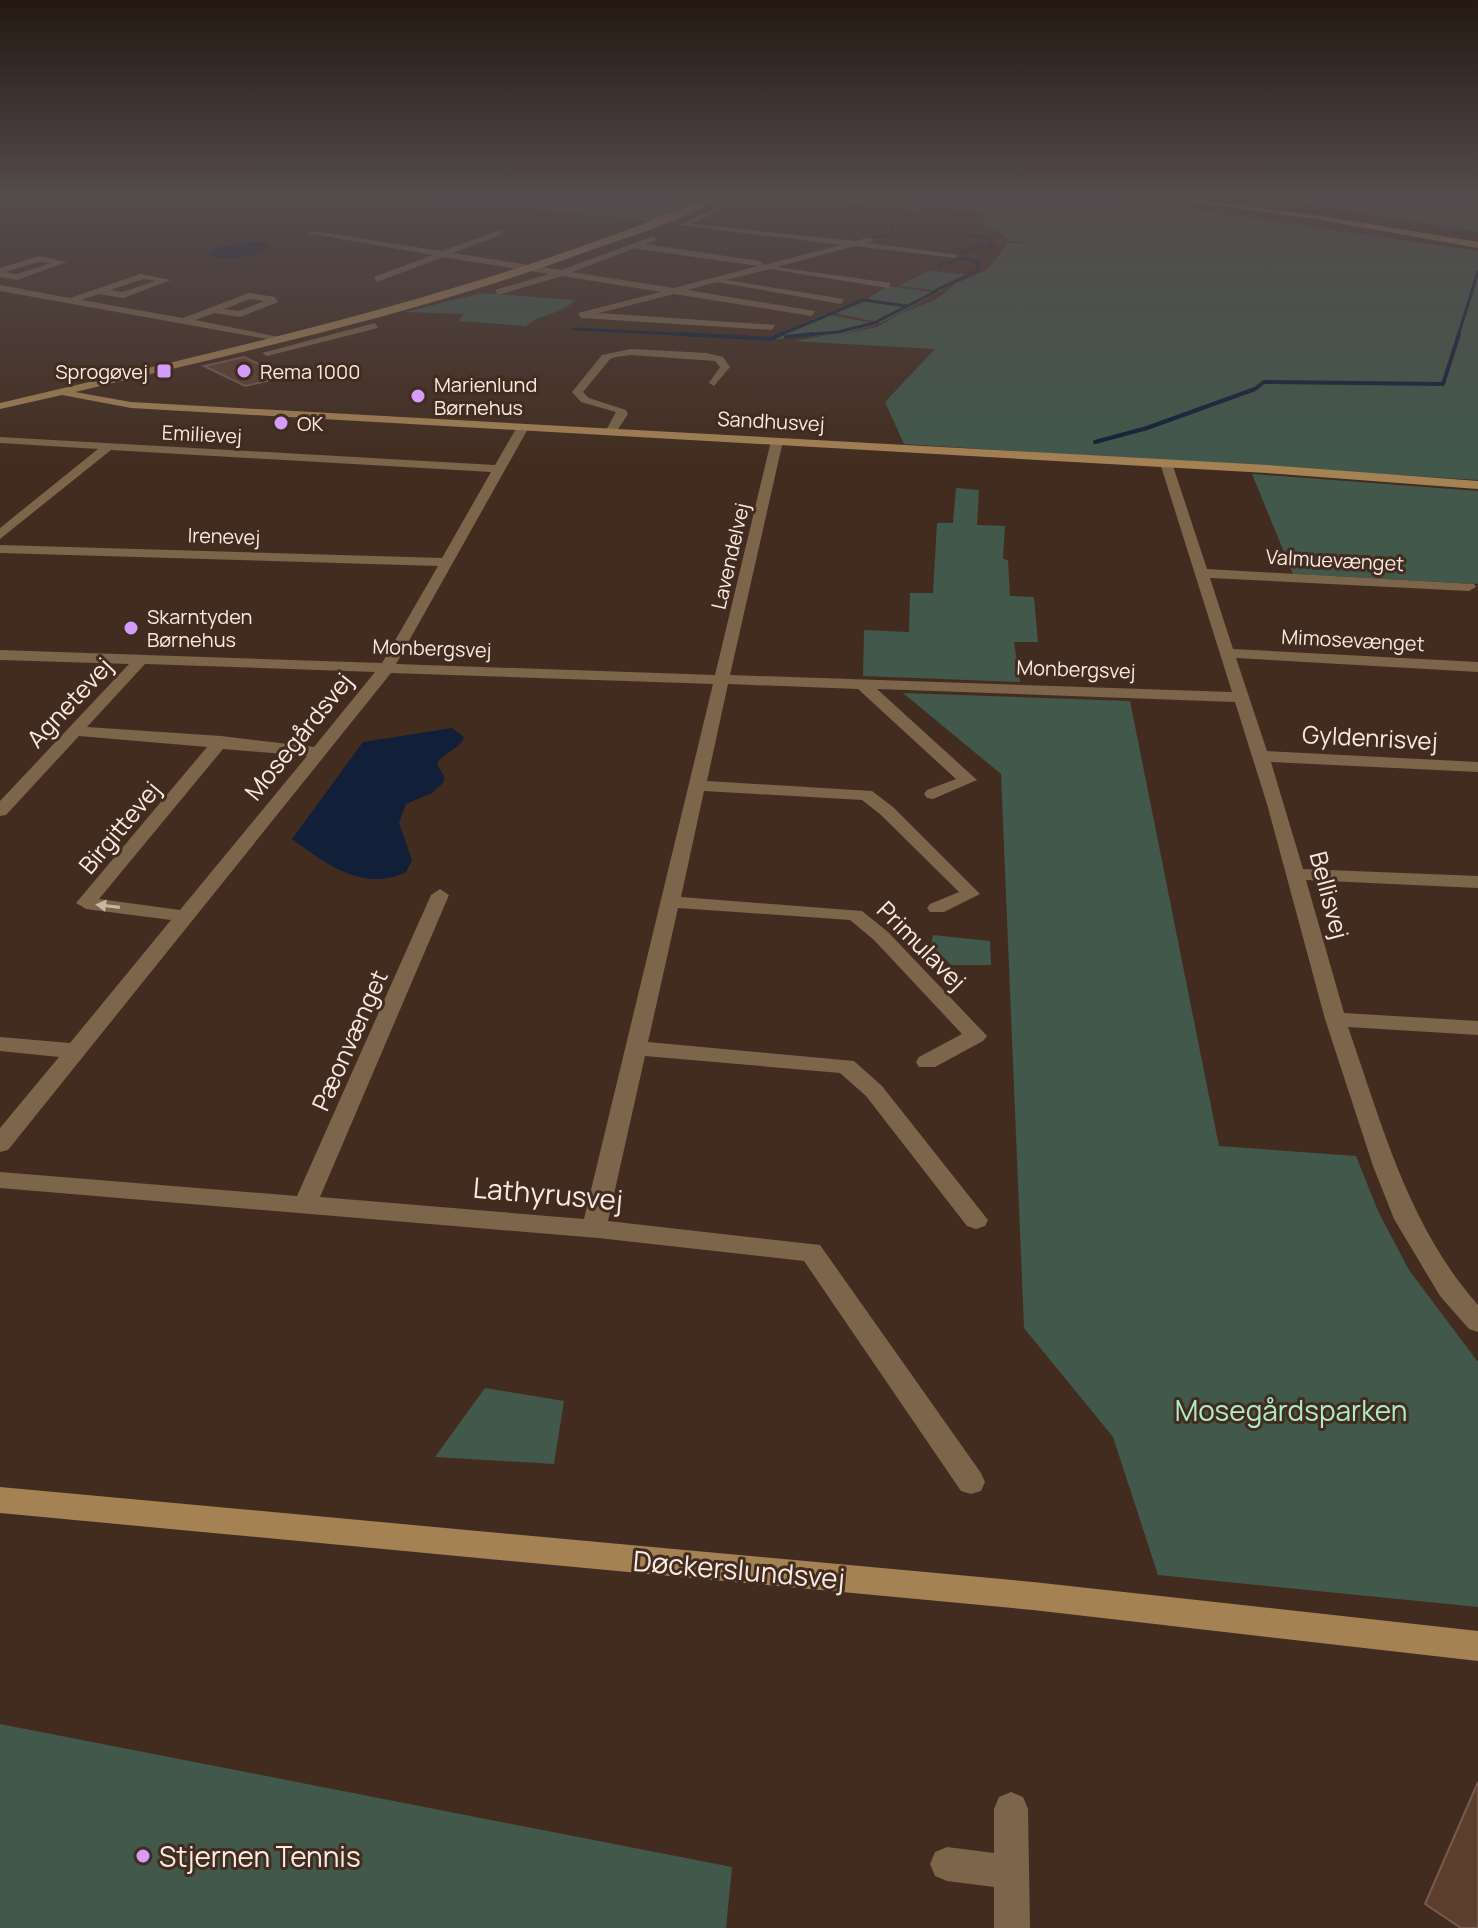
<svg xmlns="http://www.w3.org/2000/svg" width="1478" height="1928" font-family="Manrope,sans-serif">
<style>
.green{fill:#41584b}
.water{fill:#111f38}
.lines{fill:none;stroke-linecap:round;stroke-linejoin:round}
.stream-far1{stroke:#111f38;stroke-width:3}
.stream{stroke:#111f38;stroke-width:4}
.building{fill:#5c3e2c;stroke:#755c4e;stroke-width:2}
.street{fill:#7c654a;fill-rule:evenodd}
.secondary{fill:#a58254;fill-rule:evenodd}
.oneway{fill:#c7b5a5}
.poi-dot{fill:#d49cfc;stroke:#422c1f;stroke-width:3}
.labels{text-anchor:middle;dominant-baseline:central;stroke-width:6;stroke-linejoin:round;paint-order:stroke}
.far-poi-label{font-size:20px;fill:#f9eae2;stroke:#422c1f;text-anchor:start}
.far-street-label{font-size:20px;fill:#f9eae2;stroke:#422c1f}
.street-label{font-size:24px;fill:#f9eae2;stroke:#422c1f}
.near-street-label{font-size:28px;fill:#f9eae2;stroke:#422c1f}
.near-park-label{font-size:28px;fill:#acecc9;stroke:#422c1f}
.near-poi-label{font-size:28px;fill:#f9eae2;stroke:#422c1f;text-anchor:start}
</style>
<rect width="100%" height="100%" fill="#422c1f"/>
<g class="green">
<polygon points="418,197 702,197 654,221 500,206 422,209 425,203"/>
<polygon points="818,197 1067,197 1224,214 1478,251 1478,480 904,444 885,402 935,349 794,341 828,335 766,340 824,314 878,324 843,334 877,327 901,313 937,299 955,284 987,270 1008,243 1035,243 1011,241 996,230 983,227 985,212"/>
<polygon points="1266,197 1478,197 1478,232"/>
<polygon points="928,271 972,275 952,282 941,291 899,286"/>
<polygon points="888,286 938,293 881,323 830,312 867,299"/>
<path d="M 481,293 L 575,300 C 558,317 542,312 526,326 L 459,321 L 463,314 L 405,312 Z"/>
<polygon points="1252,474 1478,491 1478,584 1293,574"/>
<polygon points="956,488 979,490 977,525 1005,526 1003,559 1008,560 1010,596 1034,597 1038,642 1014,642 1020,682 863,676 864,630 909,632 910,593 933,593 937,523 953,523"/>
<polygon points="903,693 1130,701 1219,1146 1356,1156 1378,1211 1409,1270 1478,1362 1478,1607 1158,1575 1113,1437 1024,1328 1001,774"/>
<polygon points="933,935 990,941 991,965 951,965 931,945"/>
<polygon points="485,1388 564,1401 554,1464 435,1457"/>
<polygon points="0,1724 732,1867 726,1928 0,1928"/>
</g>
<g class="water">
<path d="M 253,241 L 270,244 C 258,257 227,262 210,255 L 212,249 Z"/>
<path d="M 452,728 L 464,737 C 460,750 443,752 437,764 L 444,776 L 444,782 L 432,793 L 406,804 L 399,823 L 412,860 L 406,872 C 363,893 325,863 292,839 L 363,742 Z"/>
</g>
<g class="lines">
<g class="stream-far1">
<polyline points="964,234 988,238 993,246"/>
<polyline points="865,240 891,233 892,227"/>
<polyline points="962,252 977,246 993,246"/>
<polyline points="939,266 963,258 976,262"/>
<polyline points="936,290 977,271 979,259"/>
<polyline points="832,313 864,300 906,306"/>
<polyline points="876,322 935,292"/>
<polyline points="574,329 719,336"/>
<polyline points="777,336 830,314"/>
<polyline points="793,336 838,332 874,323"/>
<polyline points="1458,336 1478,272"/>
</g>
<g class="stream">
<polyline points="680,334 771,339 782,334"/>
<polyline points="786,337 813,334"/>
<polyline points="1095,442 1147,428 1255,389 1264,382 1443,384 1459,334"/>
</g>
</g>
<g class="building">
<polygon points="244,357 286,377 245,386 204,366"/>
<polygon points="1478,1782 1478,1928 1461,1928 1425,1904"/>
</g>
<g class="lines">
<g class="street">
<path d="M 738,197 L 747,197 L 692,224 L 855,241 L 870,237 L 874,240 L 869,243 L 959,255 L 955,258 L 855,246 L 777,267 L 891,283 L 888,288 L 770,269 L 726,280 L 844,299 L 841,304 L 717,282 L 687,290 L 815,311 L 812,316 L 674,294 L 599,313 L 775,325 L 772,330 L 581,318 L 578,313 L 661,292 L 562,276 L 498,295 L 495,290 L 549,274 L 443,257 L 377,282 L 374,277 L 432,255 L 308,233 L 312,231 L 442,251 L 500,230 L 503,234 L 453,253 L 561,270 L 654,236 L 657,240 L 645,244 L 760,261 L 764,265 L 841,245 L 679,225 ZM 635,248 L 638,249 L 758,266 L 674,288 L 572,272 Z"/>
<polygon points="801,197 824,197 925,209 921,211"/>
<path d="M 39,256 L 67,262 L 17,280 L 0,277 L 0,268 ZM 39,262 L 51,263 L 17,274 L 5,272 Z"/>
<path d="M 140,274 L 171,280 L 123,298 L 99,294 L 81,300 L 183,318 L 249,293 L 275,297 L 278,302 L 240,317 L 214,313 L 195,320 L 289,339 L 284,342 L 0,291 L 0,285 L 70,298 ZM 144,279 L 156,281 L 122,292 L 110,290 ZM 250,299 L 264,301 L 239,311 L 224,309 Z"/>
<polygon points="375,323 378,328 267,356 262,353"/>
<polygon points="631,349 707,353 723,357 730,367 714,386 709,383 720,367 715,361 631,355 616,357 610,359 583,392 589,398 626,410 628,414 615,434 607,434 605,432 616,412 581,402 572,392 602,355"/>
<path d="M 523,424 L 529,427 L 396,664 L 715,675 L 771,441 L 777,438 L 783,441 L 730,675 L 1232,692 L 1160,463 L 1166,459 L 1172,463 L 1207,569 L 1474,584 L 1476,587 L 1469,591 L 1210,578 L 1233,649 L 1478,662 L 1478,672 L 1236,658 L 1267,751 L 1478,762 L 1478,772 L 1271,762 L 1303,869 L 1478,876 L 1478,888 L 1306,880 L 1344,1013 L 1478,1021 L 1478,1035 L 1348,1027 C 1382,1124 1408,1226 1478,1305 L 1478,1332 L 1469,1329 L 1440,1296 L 1394,1219 L 1373,1166 L 1325,1019 L 1267,804 L 1235,702 L 877,689 L 977,780 L 933,799 L 927,798 L 924,794 L 927,790 L 956,779 L 858,689 L 728,684 L 707,781 L 872,791 L 893,807 L 980,894 L 944,912 L 930,912 L 927,908 L 930,904 L 959,892 L 881,815 L 862,800 L 704,791 L 681,897 L 862,911 L 888,932 L 987,1036 L 983,1041 L 935,1067 L 919,1067 L 916,1062 L 919,1057 L 962,1034 L 874,940 L 850,920 L 678,908 L 648,1042 L 854,1061 L 882,1086 L 988,1220 L 985,1226 L 976,1229 L 967,1226 L 866,1096 L 840,1073 L 645,1056 L 608,1221 L 820,1245 L 981,1473 L 985,1482 L 981,1491 L 971,1494 L 961,1491 L 804,1261 L 598,1238 L 0,1188 L 0,1172 L 297,1196 L 431,895 L 440,889 L 449,895 L 320,1197 L 584,1219 L 713,684 L 391,673 L 8,1150 L 0,1152 L 0,1128 L 59,1057 L 0,1051 L 0,1037 L 70,1043 L 171,920 L 86,909 L 76,903 L 207,747 L 79,736 L 6,815 L 0,816 L 0,801 L 129,664 L 0,660 L 0,650 L 382,663 L 438,566 L 0,553 L 0,545 L 442,558 L 491,472 L 111,450 L 0,539 L 0,528 L 98,449 L 0,443 L 0,437 L 495,465 L 517,427 ZM 145,664 L 375,672 L 314,747 L 221,736 L 87,727 ZM 223,749 L 307,756 L 180,910 L 99,899 Z"/>
<polygon points="1011,1792 1023,1797 1028,1809 1030,1928 994,1928 994,1887 947,1881 935,1876 930,1864 935,1852 947,1847 994,1853 994,1809 999,1797"/>
</g>
<g class="secondary">
<path d="M 711,197 L 721,197 C 688,219 625,238 586,252 C 420,313 247,351 75,392 L 131,402 L 1267,465 L 1478,481 L 1478,489 L 1267,473 L 131,408 L 62,395 L 0,409 L 0,403 C 244,345 478,294 711,197 Z"/>
<polygon points="1157,197 1176,197 1309,214 1478,242 1478,248 1309,218"/>
<polygon points="0,1487 1033,1582 1478,1631 1478,1661 1033,1610 0,1513"/>
</g>
</g>
<defs><path id="oneway-solid" d="M-6-.8H1V-3.2L6.5 0L1 3.2V.8H-6Z" transform="scale(2)"/></defs>
<use class="oneway" href="#oneway-solid" transform="translate(108 906) rotate(-173)"/>
<linearGradient id="sky" x2="0" y2="1"><stop stop-color="#241811"/><stop offset="0.42" stop-color="#544b4d"/><stop offset="1" stop-color="#544b4d" stop-opacity="0"/></linearGradient>
<rect width="1478" height="467" fill="url(#sky)"/>
<g class="poi-dot">
<rect x="156" y="363" width="16" height="16" rx="4"/>
<circle cx="244" cy="371" r="8"/>
<circle cx="418" cy="396" r="8"/>
<circle cx="281" cy="423" r="8"/>
<circle cx="131" cy="628" r="8"/>
<circle cx="143" cy="1856" r="8"/>
</g>
<g class="labels">
<g class="far-poi-label">
<text x="148" y="371" text-anchor="end">Sprogøvej</text>
<text x="260" y="371">Rema 1000</text>
<text x="434" y="384">Marienlund<tspan x="434" dy="23">Børnehus</tspan></text>
<text x="297" y="423">OK</text>
<text x="147" y="616">Skarntyden<tspan x="147" dy="23">Børnehus</tspan></text>
</g>
<g class="far-street-label">
<text transform="translate(771 421) rotate(3)">Sandhusvej</text>
<text transform="translate(202 434) rotate(3)">Emilievej</text>
<text transform="translate(224 536) rotate(2)">Irenevej</text>
<text transform="translate(730 556) rotate(-77)">Lavendelvej</text>
<text transform="translate(1335 560) rotate(3)">Valmuevænget</text>
<text transform="translate(1353 640) rotate(3)">Mimosevænget</text>
<text transform="translate(432 648) rotate(2)">Monbergsvej</text>
<text transform="translate(1076 669) rotate(2)">Monbergsvej</text>
</g>
<g class="street-label">
<text transform="translate(69 702) rotate(-47)">Agnetevej</text>
<text transform="translate(298 736) rotate(-51)">Mosegårdsvej</text>
<text transform="translate(1370 737) rotate(3)">Gyldenrisvej</text>
<text transform="translate(119 827) rotate(-50)">Birgittevej</text>
<text transform="translate(1330 895) rotate(75)">Bellisvej</text>
<text transform="translate(922 945) rotate(45)">Primulavej</text>
<text transform="translate(349 1040) rotate(-66)">Pæonvænget</text>
</g>
<g class="near-street-label">
<text transform="translate(548 1193) rotate(5)">Lathyrusvej</text>
<text transform="translate(739 1569) rotate(5)">Døckerslundsvej</text>
</g>
<g class="near-park-label">
<text x="1291" y="1410">Mosegårdsparken</text>
</g>
<g class="near-poi-label">
<text x="159" y="1856">Stjernen Tennis</text>
</g>
</g>
</svg>
